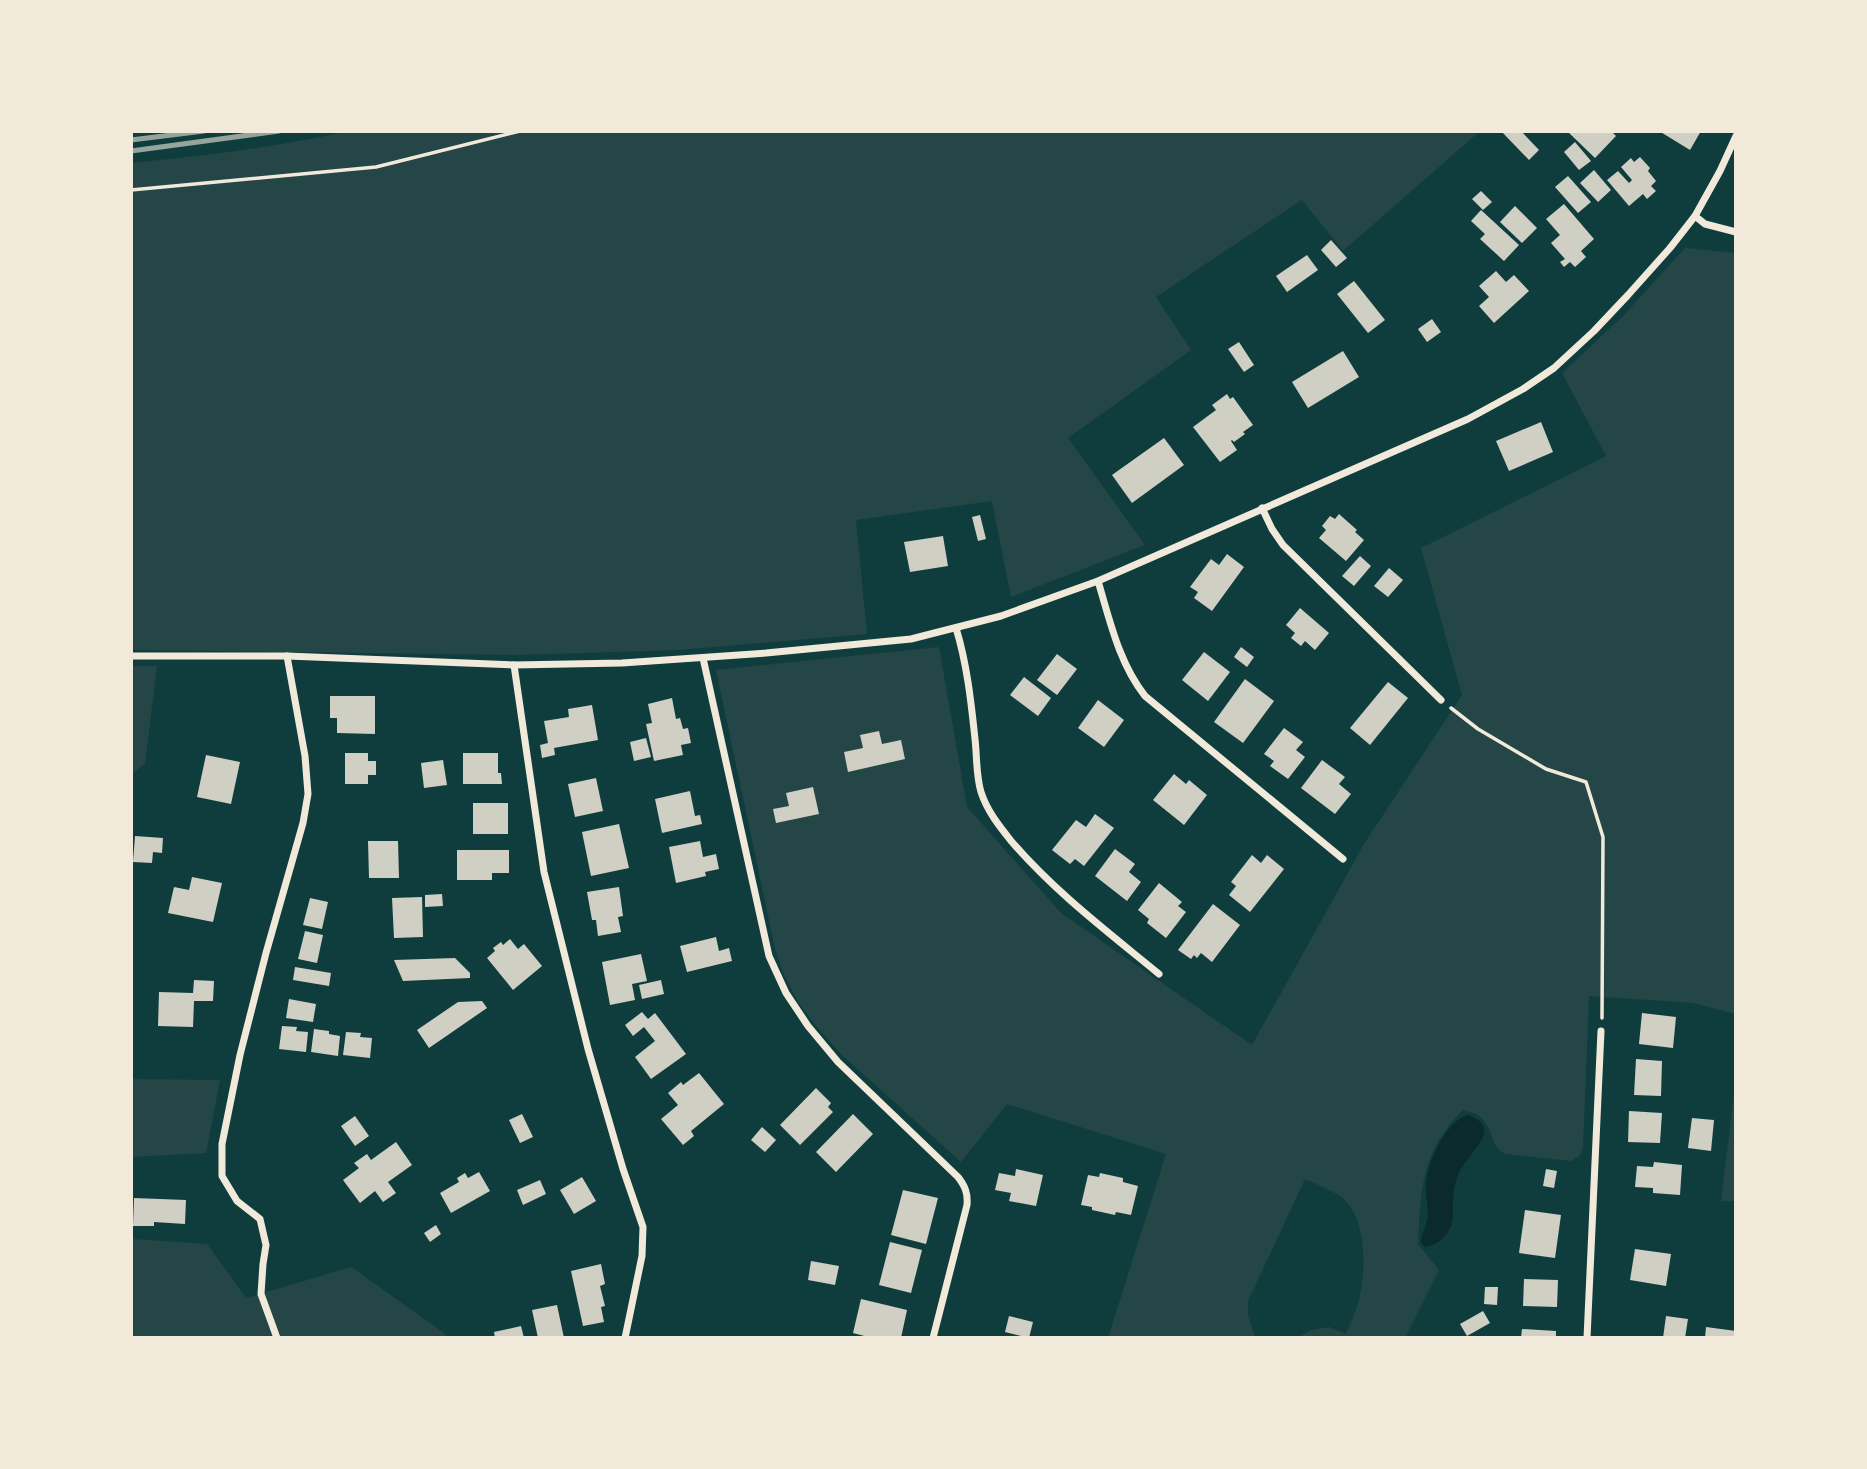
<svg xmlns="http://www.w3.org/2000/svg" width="1867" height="1469" font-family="'Fira Sans',sans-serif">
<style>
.green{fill:#244646}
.water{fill:#0a2a2b}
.building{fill:#cfcfc3}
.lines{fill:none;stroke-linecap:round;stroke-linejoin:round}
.path{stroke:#f1e9da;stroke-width:3.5}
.minor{stroke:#f1e9da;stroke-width:7}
.rail{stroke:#97a49c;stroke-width:5}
</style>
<rect width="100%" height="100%" fill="#0f3d3e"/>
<g class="green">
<path d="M 349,131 L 1480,131 L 1343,251 L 1302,200 L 1156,297 L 1191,350 L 1068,438 L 1145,545 L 1011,597 L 992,501 L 856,520 L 867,634 L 680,650 L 518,655 L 131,650 L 131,163 C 205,156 276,147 349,131 Z"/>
<path d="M 1685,248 L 1736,253 L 1736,1014 L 1693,1003 L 1589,996 L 1583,1148 L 1579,1156 L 1571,1161 L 1505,1154 C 1490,1146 1493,1126 1479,1116 C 1475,1113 1467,1111 1463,1110 C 1421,1152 1421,1188 1418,1244 L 1439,1270 L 1405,1338 L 1297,1338 L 1311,1330 L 1329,1327 L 1346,1334 C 1350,1324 1355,1314 1358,1304 C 1366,1274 1368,1223 1344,1199 C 1336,1192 1316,1184 1305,1179 L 1248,1301 L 1248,1315 L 1255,1338 L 1108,1338 L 1166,1154 L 1007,1104 L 961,1162 L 843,1056 L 815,1025 L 798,1002 L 784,975 L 775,949 L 716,670 L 939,647 L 967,807 L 1061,913 L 1252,1045 L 1364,844 L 1462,695 L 1421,548 L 1606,456 L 1562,373 L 1623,316 Z"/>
<polygon points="131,666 157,666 145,764 131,774"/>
<polygon points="1736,1078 1736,1201 1721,1201"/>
<polygon points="131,1079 220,1080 206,1153 131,1157"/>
<polygon points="131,1239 207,1244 246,1298 351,1267 444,1333 446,1338 131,1338"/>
</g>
<path class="water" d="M 1468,1115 C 1477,1118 1485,1123 1484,1133 C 1483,1143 1463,1162 1458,1175 C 1455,1183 1453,1192 1453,1201 C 1452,1211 1455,1219 1450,1228 C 1446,1237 1436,1246 1425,1247 L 1421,1242 C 1421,1234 1425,1229 1427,1221 C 1430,1209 1424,1195 1426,1183 C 1428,1161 1446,1121 1468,1115 Z"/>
<g class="building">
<polygon points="1501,131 1521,131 1539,150 1529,160"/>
<polygon points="1567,131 1611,131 1616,136 1595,158"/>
<polygon points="1659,131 1701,131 1690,150"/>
<polygon points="1575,142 1591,161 1579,170 1564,152"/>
<polygon points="1640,157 1650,168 1648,171 1656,181 1651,186 1656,191 1647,199 1643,194 1629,206 1607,180 1618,171 1629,183 1632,180 1621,167 1631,158 1634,162"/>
<polygon points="1594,170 1611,190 1598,202 1580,183"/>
<polygon points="1568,176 1591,202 1578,213 1555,187"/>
<polygon points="1481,191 1492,202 1483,210 1472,199"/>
<polygon points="1564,204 1594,239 1581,251 1586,257 1575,267 1570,262 1564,267 1560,262 1565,259 1551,243 1560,235 1546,219"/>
<polygon points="1515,206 1537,228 1522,243 1500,222"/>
<polygon points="1481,210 1519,245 1504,261 1480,239 1485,234 1471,221"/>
<polygon points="1331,240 1347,258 1336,267 1321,250"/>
<polygon points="1307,255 1318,270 1287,292 1276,276"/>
<polygon points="1496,271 1506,282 1514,275 1529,291 1494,323 1479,306 1489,297 1479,286"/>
<polygon points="1354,281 1385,320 1368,333 1337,294"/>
<polygon points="1432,319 1441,332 1427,342 1418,329"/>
<polygon points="1239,342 1254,365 1244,372 1228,349"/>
<polygon points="1343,351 1359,377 1308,408 1292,382"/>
<polygon points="1227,394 1230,399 1233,397 1253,425 1243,432 1245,434 1234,442 1232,440 1231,441 1237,450 1220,462 1193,427 1216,410 1212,405"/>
<polygon points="1541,422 1553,452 1509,471 1496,441"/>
<polygon points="1164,438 1184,465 1132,503 1112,475"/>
<polygon points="1339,514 1357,530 1355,532 1364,540 1346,561 1319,538 1326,530 1322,526 1330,516 1335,519"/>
<polygon points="980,515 986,539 978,541 972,517"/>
<polygon points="943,536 948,566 910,572 904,542"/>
<polygon points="1227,554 1244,567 1212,611 1194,598 1198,592 1190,587 1211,559 1219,565"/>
<polygon points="1360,556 1371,566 1354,586 1342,576"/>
<polygon points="1389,568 1403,580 1388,597 1374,586"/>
<polygon points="1300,608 1329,633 1315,650 1305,641 1301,646 1291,638 1295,633 1286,625"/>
<polygon points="1241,647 1254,657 1247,667 1234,657"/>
<polygon points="1204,652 1230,672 1208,701 1182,680"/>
<polygon points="1057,654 1077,669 1057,695 1037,680"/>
<polygon points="1024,677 1051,698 1038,716 1010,695"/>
<polygon points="1245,679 1274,701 1243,743 1214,722"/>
<polygon points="1388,682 1408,698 1370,745 1350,728"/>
<polygon points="330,696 375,696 375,734 337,733 337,718 330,718"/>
<polygon points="672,698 676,719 680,718 683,729 688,728 691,743 681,745 683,755 654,761 646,724 652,723 648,704"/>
<polygon points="1098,700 1124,720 1104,747 1078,728"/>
<polygon points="592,705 598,740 554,748 555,755 542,758 540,745 548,743 544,721 569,717 568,709"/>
<polygon points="1284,728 1303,742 1296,750 1305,757 1288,779 1270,766 1274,761 1264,754"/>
<polygon points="879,731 882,744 901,740 905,759 848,772 844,752 863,748 860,735"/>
<polygon points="646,738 651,757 634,761 630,742"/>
<polygon points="345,753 368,753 368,761 376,761 376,775 368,775 368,784 345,784"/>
<polygon points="463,753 498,753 498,773 501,773 502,784 463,784"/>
<polygon points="206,755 240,762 231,804 197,797"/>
<polygon points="443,760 447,785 424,788 421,763"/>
<polygon points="1322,760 1345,777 1339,784 1351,794 1335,814 1301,788"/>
<polygon points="1174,774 1186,784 1189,780 1207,795 1184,825 1153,800"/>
<polygon points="596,778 603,811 575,817 568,784"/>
<polygon points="813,787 819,814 776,823 773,809 789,806 786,793"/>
<polygon points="690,791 695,816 700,815 702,824 662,833 655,799"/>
<rect x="473" y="803" width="35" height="31"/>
<polygon points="1095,814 1114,828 1084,866 1075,859 1070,864 1052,850 1076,820 1086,827"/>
<polygon points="619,824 629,868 591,876 582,832"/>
<polygon points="135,836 163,838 162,853 153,852 152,863 133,862"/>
<polygon points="368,841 398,841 399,878 369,878"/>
<polygon points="700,841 703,857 716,854 719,869 705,872 706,876 676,883 669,847"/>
<polygon points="1115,849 1135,864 1129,872 1141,882 1127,901 1095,876"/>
<polygon points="457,850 509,850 509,873 492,873 492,880 457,880"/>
<polygon points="1252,855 1261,863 1267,855 1284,869 1250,912 1229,895 1236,886 1231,882"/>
<polygon points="192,877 222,883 213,922 168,913 174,887 189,890"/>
<polygon points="1159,883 1182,902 1178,906 1186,912 1166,938 1147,923 1149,919 1138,910"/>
<polygon points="619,887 623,916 618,917 621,932 598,936 596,920 592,920 587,892"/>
<polygon points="442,894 443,906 425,907 425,895"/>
<polygon points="422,897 423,937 394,938 392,898"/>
<polygon points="310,898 328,902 322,929 303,925"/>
<polygon points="1213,904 1240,925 1212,962 1201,953 1197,958 1194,955 1191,959 1178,950"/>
<polygon points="305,931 323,935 317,963 298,959"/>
<polygon points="716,937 719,951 729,948 732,961 687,972 680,946"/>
<polygon points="510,939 518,949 524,944 542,966 513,990 487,958 495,951 493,948 501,942 503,945"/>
<polygon points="641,954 647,981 632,984 635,1000 610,1005 602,962"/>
<polygon points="455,958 470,973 470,978 403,981 394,960"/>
<polygon points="295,967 331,973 329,986 293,980"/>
<polygon points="194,980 214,981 213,1001 194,1001 193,1027 158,1026 159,992 193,993"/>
<polygon points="661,980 664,994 642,999 639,985"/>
<polygon points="289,999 316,1004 313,1022 286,1018"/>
<polygon points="482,1001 487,1008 429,1048 417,1030 458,1002"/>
<polygon points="642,1012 648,1019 655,1013 686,1054 651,1079 635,1057 655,1041 644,1027 633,1036 625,1025"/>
<polygon points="1642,1013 1676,1017 1673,1048 1639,1044"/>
<polygon points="282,1026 297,1027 296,1031 308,1032 306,1052 279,1049"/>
<polygon points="314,1029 329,1031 329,1034 340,1036 338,1056 311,1052"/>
<polygon points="346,1032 361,1033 360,1037 372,1038 370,1058 343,1055"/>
<polygon points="1636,1059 1662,1061 1661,1096 1634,1095"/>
<polygon points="699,1073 724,1104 691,1131 694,1136 683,1145 661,1119 678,1105 668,1093 681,1082 683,1085"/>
<polygon points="816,1088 831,1103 828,1107 833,1112 800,1145 780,1125"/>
<polygon points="1629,1111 1662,1113 1660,1143 1628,1142"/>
<polygon points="522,1114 533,1137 520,1143 509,1120"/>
<polygon points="853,1114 873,1134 836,1172 816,1152"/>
<polygon points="355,1116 369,1136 355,1146 341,1126"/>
<polygon points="1692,1118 1714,1120 1711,1151 1688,1148"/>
<polygon points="762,1127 776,1140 765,1152 751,1140"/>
<polygon points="396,1142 412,1165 388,1182 396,1193 383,1202 375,1191 360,1203 343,1180 359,1168 354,1163 367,1154 371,1160"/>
<polygon points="1654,1162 1682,1165 1680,1195 1653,1193 1653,1188 1635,1187 1637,1166 1653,1167"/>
<polygon points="1016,1169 1043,1175 1036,1206 1009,1201 1011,1193 995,1190 999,1173 1015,1176"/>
<polygon points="1546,1169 1557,1171 1554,1188 1543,1186"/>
<polygon points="479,1172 490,1191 451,1213 440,1193 459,1182 457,1178 465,1173 468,1178"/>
<polygon points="1100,1173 1123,1178 1123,1182 1138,1186 1131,1215 1116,1212 1115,1215 1092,1210 1092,1207 1081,1205 1088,1175 1099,1177"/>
<polygon points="582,1177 596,1201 574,1214 560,1190"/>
<polygon points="540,1180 546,1194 523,1205 517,1190"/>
<polygon points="903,1190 938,1198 926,1244 891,1235"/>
<polygon points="134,1198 186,1200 185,1224 154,1222 154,1226 133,1226"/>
<polygon points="1525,1210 1561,1215 1555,1258 1519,1253"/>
<polygon points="436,1225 441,1234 430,1242 424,1233"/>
<polygon points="890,1242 922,1250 911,1293 879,1285"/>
<polygon points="1635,1249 1671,1254 1666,1286 1630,1280"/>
<polygon points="811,1261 839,1266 835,1285 808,1280"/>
<polygon points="601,1264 605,1284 600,1286 605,1306 601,1307 604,1322 583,1326 571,1271"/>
<polygon points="1524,1279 1558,1280 1557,1307 1523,1306"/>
<polygon points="1485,1287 1498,1287 1497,1305 1484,1304"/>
<polygon points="861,1299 907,1310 901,1338 872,1338 853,1333"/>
<polygon points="557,1305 564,1338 538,1338 532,1310"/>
<polygon points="1483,1311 1490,1323 1467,1336 1460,1324"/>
<polygon points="1009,1316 1033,1322 1029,1338 1005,1332"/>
<polygon points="1666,1316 1688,1319 1685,1338 1663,1338"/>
<polygon points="521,1326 524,1338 495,1338 494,1332"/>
<polygon points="1706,1327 1736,1331 1736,1338 1705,1338"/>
<polygon points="1522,1329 1556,1331 1556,1338 1521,1338"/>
</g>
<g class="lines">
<g class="path">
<polyline points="131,190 376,167 520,131"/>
<polyline points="1451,708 1478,729 1546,769 1586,782 1603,837 1602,1018"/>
</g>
<g class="minor">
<polyline points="1695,216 1705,224 1736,232"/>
<polyline points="1262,508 1272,529 1283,545 1441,700"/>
<path d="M 1098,581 C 1110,621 1119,663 1145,696 L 1343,859"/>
<path d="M 956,628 C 967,664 971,701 975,739 C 977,756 976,776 981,792 C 987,811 1000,827 1012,842 C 1055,892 1108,932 1159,974"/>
<polyline points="131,656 287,656 514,665 622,663 766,653 911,639 1001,616 1098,581 1468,419 1523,389 1554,368 1594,331 1628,295 1670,248 1695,216 1720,171 1736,136"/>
<path d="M 703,658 L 769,956 L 786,993 L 808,1026 L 838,1062 L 958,1177 C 965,1186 968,1193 967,1205 L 933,1338"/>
<polyline points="514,665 544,872 588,1049 623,1169 643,1227 642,1256 625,1338"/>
<polyline points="277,1338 261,1294 263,1264 266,1245 260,1219 237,1201 222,1176 222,1144 240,1055 266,953 303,823 308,794 305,756 287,656"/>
<polyline points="1587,1338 1601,1031"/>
</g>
<g class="rail">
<polyline points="131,140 204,131"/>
<polyline points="131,151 279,131"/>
</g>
</g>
<rect width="1867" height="1469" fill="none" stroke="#f1e9da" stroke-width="266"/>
</svg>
